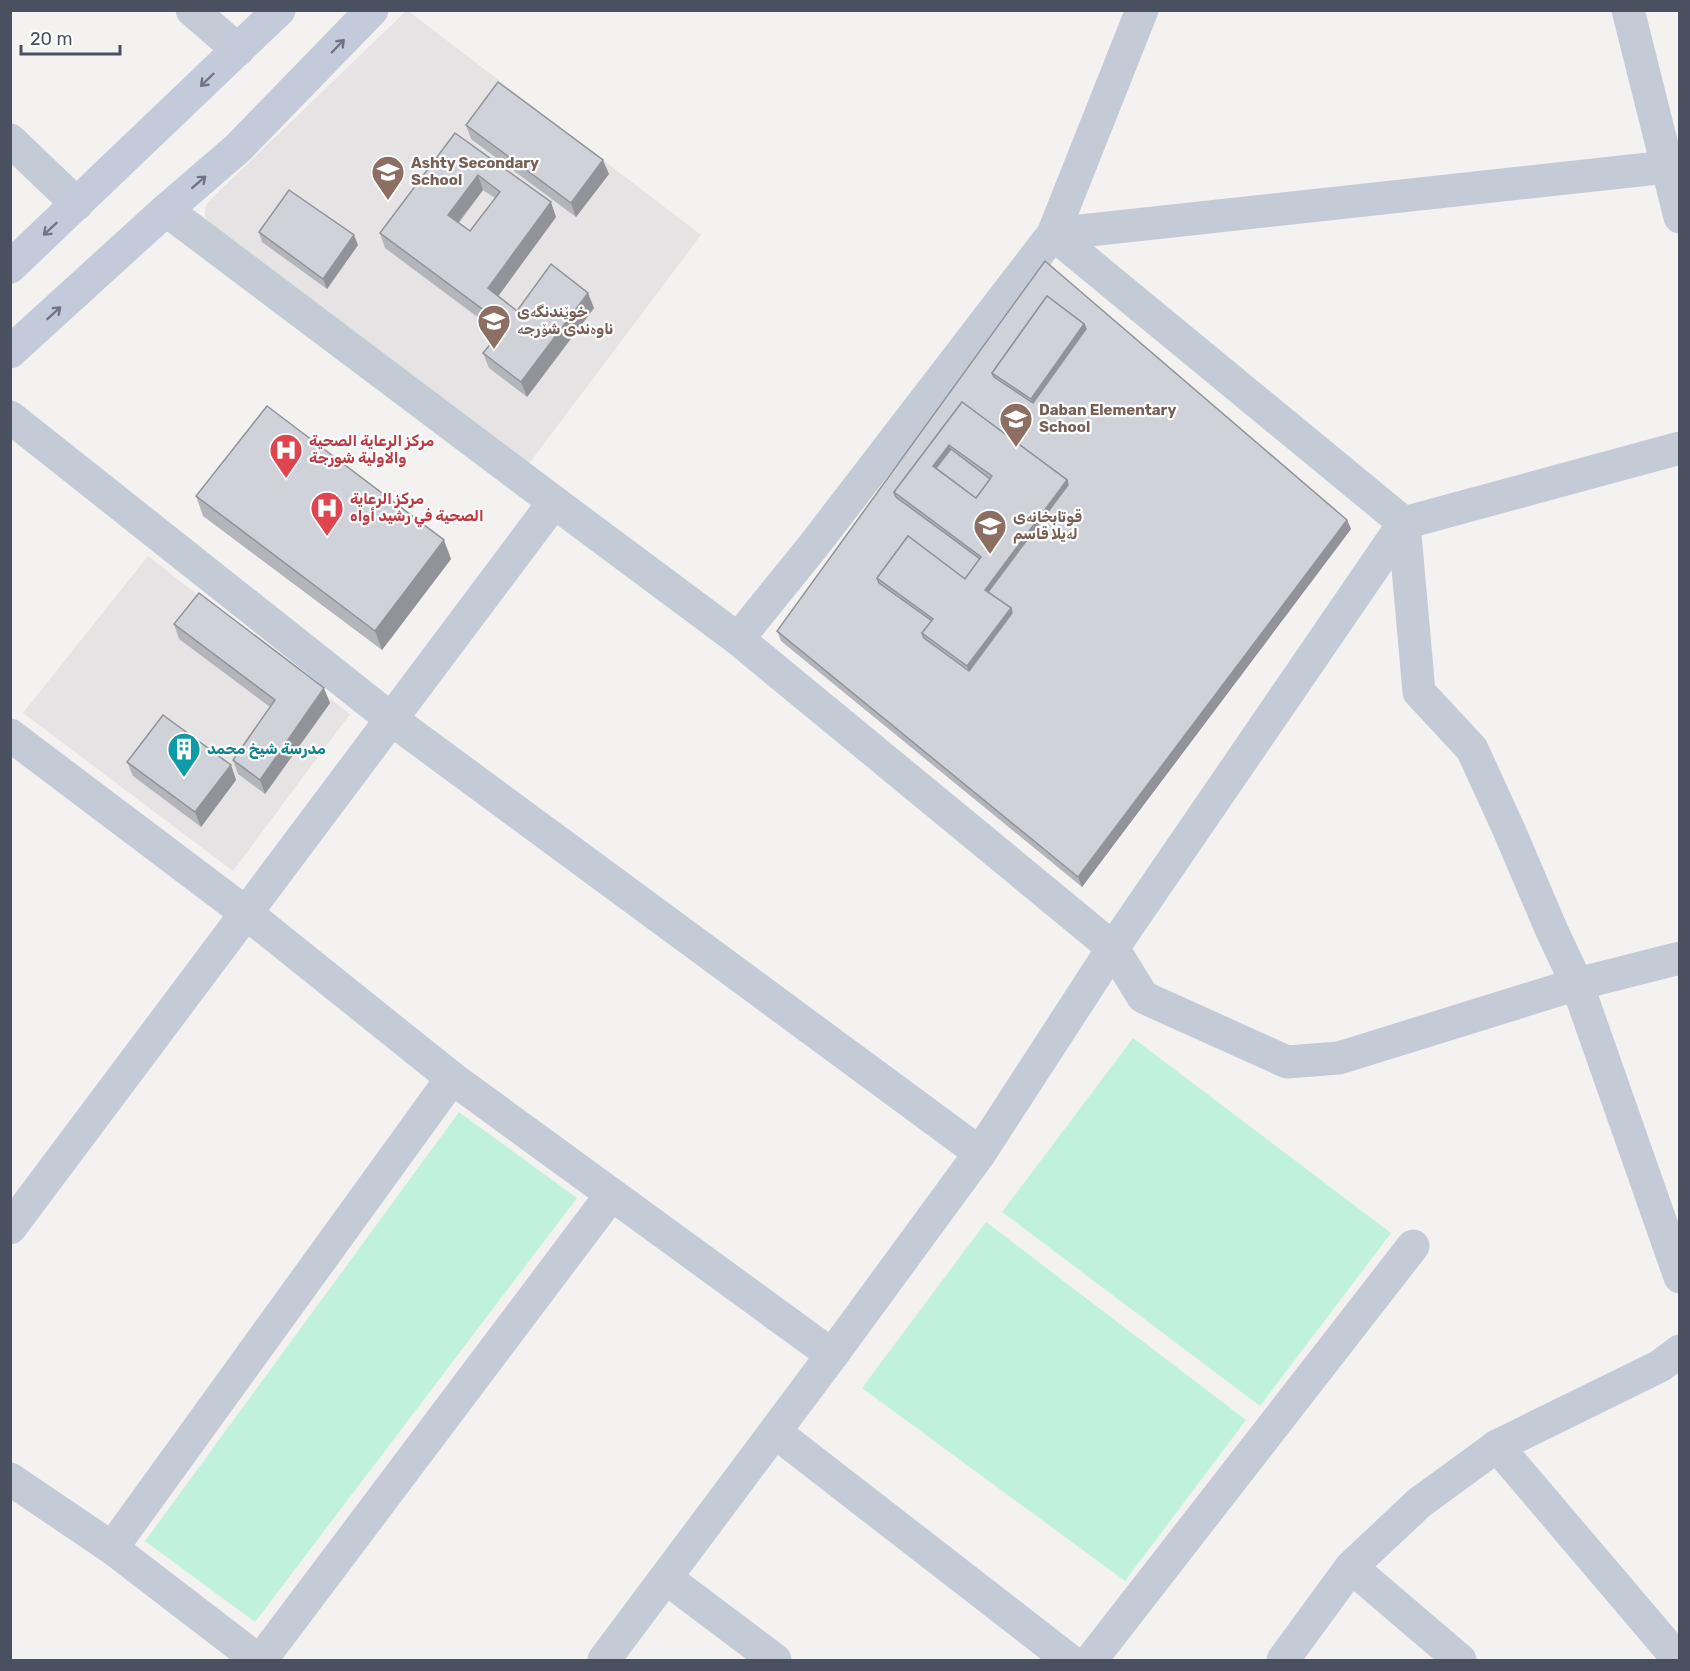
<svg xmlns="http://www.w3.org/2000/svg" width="1690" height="1671" font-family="Rubik,'Noto Naskh Arabic',sans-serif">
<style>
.education{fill:#e5e3e3}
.green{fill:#c0f1dc}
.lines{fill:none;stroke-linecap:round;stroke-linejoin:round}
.minor{stroke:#c5cbd6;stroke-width:33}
.secondary{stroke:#c4cada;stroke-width:33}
.wall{fill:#b3b5bb;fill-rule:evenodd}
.shaded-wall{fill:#929398}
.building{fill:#d0d2d9;stroke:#929398;stroke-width:1.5;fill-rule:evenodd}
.oneway{stroke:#6e7584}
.labels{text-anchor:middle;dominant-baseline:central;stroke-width:4.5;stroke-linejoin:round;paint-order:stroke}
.education-label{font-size:15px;font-weight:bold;fill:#785e54;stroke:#fff;text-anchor:start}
.health-label{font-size:15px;font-weight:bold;fill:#be3a42;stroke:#fff;text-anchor:start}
.culture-label{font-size:15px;font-weight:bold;fill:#0d838f;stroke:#fff;text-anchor:start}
</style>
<rect width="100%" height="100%" fill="#f4f2f1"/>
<g class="education">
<polygon points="407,10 701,235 528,465 209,224 205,216 205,208 208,202"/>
<polygon points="148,556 350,714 233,871 23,713"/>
</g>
<g class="green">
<polygon points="1133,1038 1391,1233 1260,1406 1002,1212"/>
<polygon points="459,1112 577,1198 255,1622 145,1541"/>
<polygon points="986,1222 1246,1420 1125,1581 862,1388"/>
</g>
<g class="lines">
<g class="minor">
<polyline points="192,10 238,50"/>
<polyline points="1142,10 1053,234 1404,523 1419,692 1472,749 1509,830 1552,931 1577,984 1680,1277"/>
<polyline points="1628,10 1680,217"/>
<polyline points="10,140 77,204"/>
<polyline points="166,210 554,502 738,639 1113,948 1143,997 1287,1062 1339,1058 1577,984 1680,958"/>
<polyline points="10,417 391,719 980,1153"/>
<polyline points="738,639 814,545 1053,234 1667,167 1680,165"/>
<polyline points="10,735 246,913 452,1078 832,1355"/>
<polyline points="10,1228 554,502"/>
<polyline points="775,1432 1069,1660"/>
<polyline points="1497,1446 1679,1660"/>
<polyline points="10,1479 112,1548 258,1660"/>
<polyline points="112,1548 452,1078"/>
<polyline points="1351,1567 1460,1660"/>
<polyline points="666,1578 775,1660"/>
<polyline points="261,1660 611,1195"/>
<polyline points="604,1660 832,1355 980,1153 1113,948 1404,523 1680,448"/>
<polyline points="1091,1660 1413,1246"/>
<polyline points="1283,1660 1351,1567 1419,1503 1497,1446 1660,1366 1680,1351"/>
</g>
<g class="secondary">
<polyline points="10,267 279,10"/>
<polyline points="10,352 166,210 238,148 372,10"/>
</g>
</g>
<g class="wall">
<polygon points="466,125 609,174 576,217 471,139"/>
<path d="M 455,133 L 556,217 L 498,296 L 517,311 L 594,308 L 527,397 L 489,368 L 483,353 L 499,333 L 385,248 L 380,233 ZM 483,190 L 495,198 L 470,231 L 459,223 Z"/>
<polygon points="259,232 358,245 327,289 262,242"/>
<polygon points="1045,261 1347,520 1351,529 1082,887 781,641 777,631"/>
<polygon points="196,496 451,559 382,650 203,516"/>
<polygon points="174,624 330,703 265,794 238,774 233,760 270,707 179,639"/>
<polygon points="127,762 231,765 236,780 201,827 133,776"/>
</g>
<g class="shaded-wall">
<polygon points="603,160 609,174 576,217 571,203"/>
<polygon points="478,175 483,190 453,229 448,215"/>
<polygon points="551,202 556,217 494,302 488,288"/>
<polygon points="354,235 358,245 327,289 323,279"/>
<polygon points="588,293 594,308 527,397 521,382"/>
<polygon points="1084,324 1089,338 1036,413 1031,399"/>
<polygon points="949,445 955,459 942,476 933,466"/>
<polygon points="1067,480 1072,495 994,599 985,590"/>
<polygon points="1347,520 1351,529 1082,887 1078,877"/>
<polygon points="444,540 451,559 382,650 375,631"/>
<polygon points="1011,608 1016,622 972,681 967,666"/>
<polygon points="324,688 330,703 265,794 260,780"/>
<polygon points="231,765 236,780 201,827 195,812"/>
</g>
<g class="building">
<polygon points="498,82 603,160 571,203 466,125"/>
<path d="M 455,133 L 551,202 L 488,288 L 517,311 L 551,264 L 588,293 L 521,382 L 483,353 L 505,326 L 380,233 ZM 478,175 L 500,192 L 470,231 L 448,215 Z"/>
<polygon points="289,190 354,235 323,279 259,232"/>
<path d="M 1045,261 L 1347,520 L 1078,877 L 777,631 ZM 1047,296 L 1084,324 L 1086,329 L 1033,403 L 994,377 L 992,373 ZM 962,402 L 1067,480 L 1068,485 L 988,592 L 1011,608 L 1012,613 L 969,671 L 924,638 L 922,633 L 932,621 L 879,583 L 877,578 L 908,536 L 965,579 L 980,559 L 896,497 L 894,492 Z"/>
<polygon points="1047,296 1084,324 1031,399 992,373"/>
<path d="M 962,402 L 1067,480 L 985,590 L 1011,608 L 967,666 L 922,633 L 933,619 L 877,578 L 908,536 L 965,579 L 981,557 L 894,492 ZM 949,445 L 992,476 L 976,498 L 933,466 Z"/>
<polygon points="267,406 444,540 375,631 196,496"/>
<polygon points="951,449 990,479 976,498 936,468"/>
<polygon points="199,593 324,688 260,780 233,760 275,700 174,624"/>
<polygon points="163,715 231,765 195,812 127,762"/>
</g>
<defs><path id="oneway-shaft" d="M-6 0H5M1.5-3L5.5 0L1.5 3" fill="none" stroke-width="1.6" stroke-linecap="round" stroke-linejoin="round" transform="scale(1.5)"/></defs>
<g class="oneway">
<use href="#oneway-shaft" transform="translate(338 46) rotate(-46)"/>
<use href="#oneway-shaft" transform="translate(207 80) rotate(136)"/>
<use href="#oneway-shaft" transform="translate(199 182) rotate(-41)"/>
<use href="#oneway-shaft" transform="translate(50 229) rotate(137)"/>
<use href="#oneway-shaft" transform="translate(54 313) rotate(-42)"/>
</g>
<defs>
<symbol id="school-pin" viewBox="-11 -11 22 30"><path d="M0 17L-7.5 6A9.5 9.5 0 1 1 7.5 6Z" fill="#8d6e63" stroke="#fff"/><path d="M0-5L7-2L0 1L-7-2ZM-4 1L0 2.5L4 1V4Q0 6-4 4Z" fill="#fff"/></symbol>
<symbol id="hospital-pin" viewBox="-11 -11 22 30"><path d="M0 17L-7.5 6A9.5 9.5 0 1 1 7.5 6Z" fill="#e0444e" stroke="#fff"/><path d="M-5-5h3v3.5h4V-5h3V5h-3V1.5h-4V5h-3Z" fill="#fff"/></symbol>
<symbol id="building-pin" viewBox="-11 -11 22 30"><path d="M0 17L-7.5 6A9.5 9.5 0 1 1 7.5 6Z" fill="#0f9aa8" stroke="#fff"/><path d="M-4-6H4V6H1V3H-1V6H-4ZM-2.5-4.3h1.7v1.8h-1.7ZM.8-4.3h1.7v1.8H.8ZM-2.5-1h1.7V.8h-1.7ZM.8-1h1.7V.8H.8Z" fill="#fff"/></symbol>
</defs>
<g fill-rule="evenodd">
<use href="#school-pin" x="369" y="153" width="38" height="52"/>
<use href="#school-pin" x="475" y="302" width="38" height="52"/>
<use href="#school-pin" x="997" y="400" width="38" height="52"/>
<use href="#hospital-pin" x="267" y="431" width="38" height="52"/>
<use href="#hospital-pin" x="308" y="489" width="38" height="52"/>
<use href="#school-pin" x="971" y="507" width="38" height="52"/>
<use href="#building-pin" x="165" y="730" width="38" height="52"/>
</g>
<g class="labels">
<g class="education-label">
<text x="411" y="163">Ashty Secondary<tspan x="411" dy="17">School</tspan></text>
<text x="517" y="312">خوێندنگەی<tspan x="517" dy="17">ناوەندی شۆرجە</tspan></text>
<text x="1039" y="410">Daban Elementary<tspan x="1039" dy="17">School</tspan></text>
<text x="1013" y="517">قوتابخانەی<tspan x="1013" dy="17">لەیلا قاسم</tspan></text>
</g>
<g class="health-label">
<text x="309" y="441">مركز الرعاية الصحية<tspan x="309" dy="17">والاولية شورجة</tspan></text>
<text x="350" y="499">مركز الرعاية<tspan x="350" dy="17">الصحية في رشيد أواه</tspan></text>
</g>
<g class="culture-label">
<text x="207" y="749">مدرسة شيخ محمد</text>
</g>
</g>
<rect width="1690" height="1671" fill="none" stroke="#49505f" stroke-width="24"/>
<path d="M21 45v9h99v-9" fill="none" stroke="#49505f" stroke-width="3"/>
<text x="30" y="45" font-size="18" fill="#49505f" stroke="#ffffff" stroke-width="4.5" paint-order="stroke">20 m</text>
</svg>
